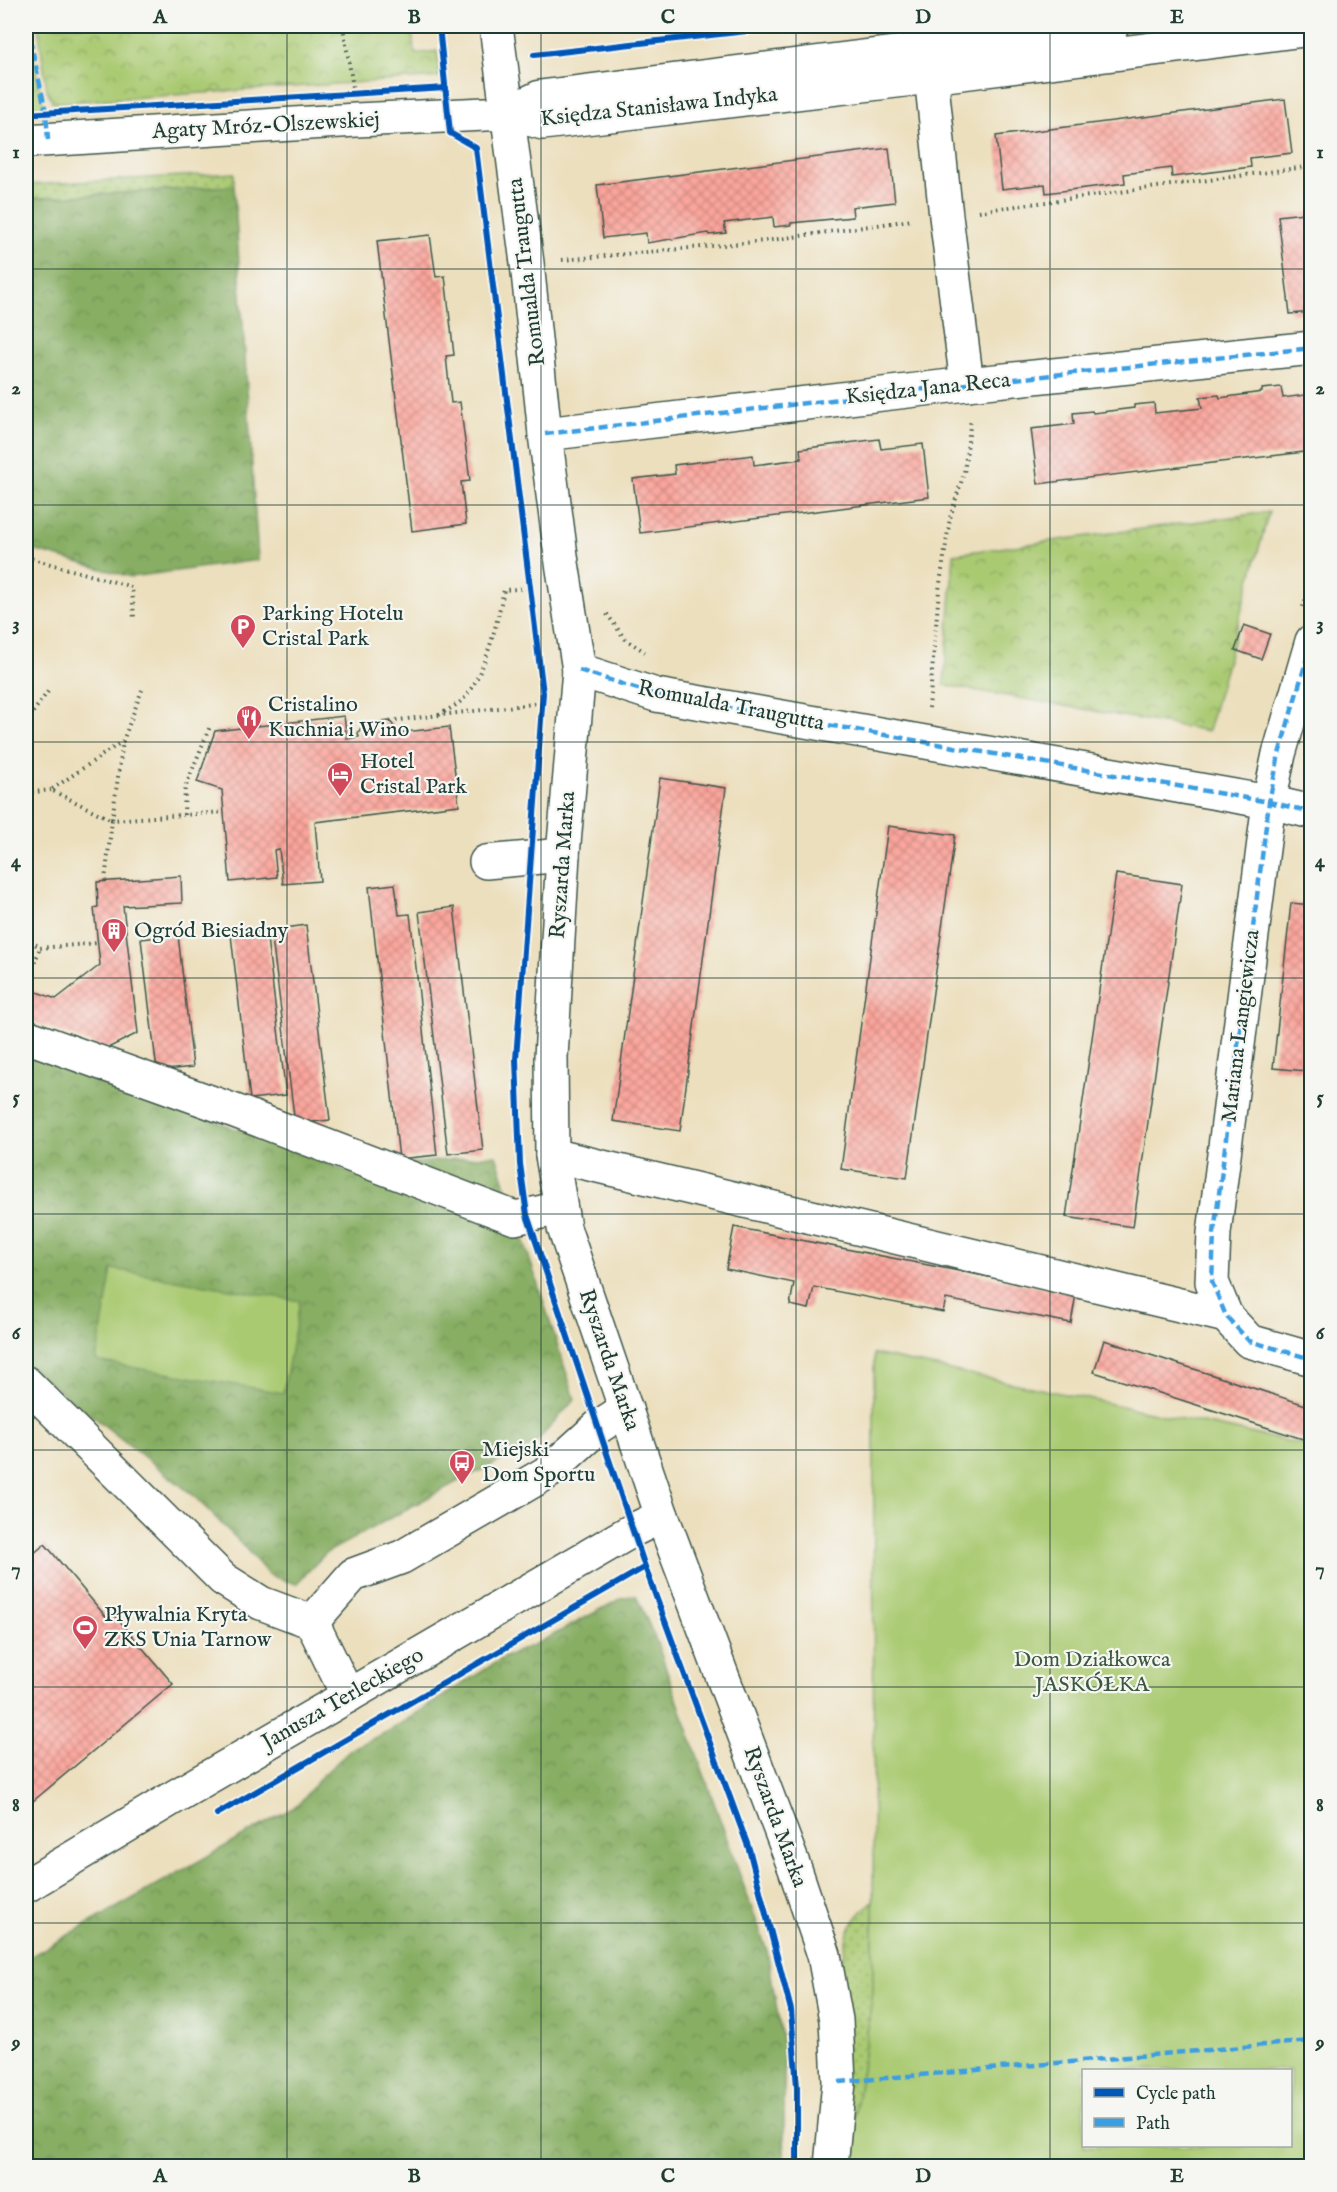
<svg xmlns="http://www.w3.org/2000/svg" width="1337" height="2192" font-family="'IM FELL English',serif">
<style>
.grass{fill:url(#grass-dots);stroke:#648453;stroke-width:1.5}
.forest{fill:url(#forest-crowns);stroke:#53764c;stroke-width:1.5}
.park{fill:url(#park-crowns);stroke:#648453;stroke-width:1.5}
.garden{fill:#aaca72;stroke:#648453;stroke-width:1.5;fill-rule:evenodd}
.building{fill:url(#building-cross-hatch)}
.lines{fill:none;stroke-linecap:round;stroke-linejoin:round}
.minor-casing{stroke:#3e5549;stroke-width:36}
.path{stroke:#3e5549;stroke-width:4;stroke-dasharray:1.5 4.5;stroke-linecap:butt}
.minor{stroke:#fff;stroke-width:33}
.quiet{stroke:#3c9ee2;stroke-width:4.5;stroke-dasharray:9 4.5;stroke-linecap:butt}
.cycleway-casing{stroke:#f6f6f2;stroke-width:10}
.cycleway{stroke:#0057b8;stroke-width:6}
.grid{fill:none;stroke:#1f3d34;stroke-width:1.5;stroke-opacity:0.55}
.labels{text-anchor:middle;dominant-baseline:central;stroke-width:4.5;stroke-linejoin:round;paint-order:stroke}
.street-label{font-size:22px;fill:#1f3d34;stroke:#f6f6f2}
.poi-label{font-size:22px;fill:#1f3d34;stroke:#f6f6f2;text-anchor:start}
.park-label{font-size:22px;fill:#3b5940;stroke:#f6f6f2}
.neatline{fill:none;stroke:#1f3d34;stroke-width:2}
.grid-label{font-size:20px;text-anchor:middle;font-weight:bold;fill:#1f3d34}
</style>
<defs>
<pattern id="grass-dots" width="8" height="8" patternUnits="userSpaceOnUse" patternTransform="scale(1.5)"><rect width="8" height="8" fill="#aaca72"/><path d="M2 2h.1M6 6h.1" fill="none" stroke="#8aa55e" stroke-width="1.8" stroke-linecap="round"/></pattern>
<pattern id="forest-crowns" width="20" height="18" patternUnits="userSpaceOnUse" patternTransform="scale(1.5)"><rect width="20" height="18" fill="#87ae64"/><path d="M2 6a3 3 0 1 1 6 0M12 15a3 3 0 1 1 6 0" fill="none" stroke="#6e8f53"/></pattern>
<pattern id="park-crowns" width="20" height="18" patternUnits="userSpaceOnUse" patternTransform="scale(1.5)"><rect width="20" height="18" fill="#aaca72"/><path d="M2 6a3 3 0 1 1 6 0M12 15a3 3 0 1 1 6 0" fill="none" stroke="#8aa55e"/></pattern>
<pattern id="building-cross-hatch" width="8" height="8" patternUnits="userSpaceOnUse" patternTransform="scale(1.5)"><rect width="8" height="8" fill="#fca59c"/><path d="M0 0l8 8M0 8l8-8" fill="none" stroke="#cb8880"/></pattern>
</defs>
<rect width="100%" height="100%" fill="#f6f6f2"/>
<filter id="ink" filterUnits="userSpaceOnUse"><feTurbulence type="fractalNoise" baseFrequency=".0167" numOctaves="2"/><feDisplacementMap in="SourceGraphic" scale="12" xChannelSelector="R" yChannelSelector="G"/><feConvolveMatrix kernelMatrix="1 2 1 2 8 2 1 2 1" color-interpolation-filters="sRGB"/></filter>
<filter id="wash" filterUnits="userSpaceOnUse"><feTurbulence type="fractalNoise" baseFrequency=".008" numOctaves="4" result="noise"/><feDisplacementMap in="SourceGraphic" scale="24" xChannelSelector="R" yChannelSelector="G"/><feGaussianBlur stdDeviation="1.35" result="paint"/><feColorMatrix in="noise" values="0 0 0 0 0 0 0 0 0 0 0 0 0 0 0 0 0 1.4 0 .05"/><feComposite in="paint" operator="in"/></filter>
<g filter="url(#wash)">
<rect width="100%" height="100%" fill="#ecdfbd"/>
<g class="grass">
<polygon points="234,173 234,186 26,199 26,185"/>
<path d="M 873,1901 L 873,1992 L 848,2166 L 843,2166 L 841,1970 C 845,1938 847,1922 873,1901 Z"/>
</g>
<g class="forest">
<polygon points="234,186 258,560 131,577 26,548 26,199"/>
<polygon points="26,1049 344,1170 496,1155 575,1399 533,1446 462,1479 326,1553 296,1584 269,1575 241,1543 194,1496 26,1364"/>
<polygon points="636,1595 657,1643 767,1951 784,2051 784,2166 26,2166 26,1959 298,1805 322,1776 353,1748 389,1731 503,1658 540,1642 622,1598"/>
</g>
<g class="park">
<polygon points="26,26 27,26 45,114 26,116"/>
<polygon points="38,26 411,26 415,54 437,51 440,77 53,103 47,90"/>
<polygon points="1269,512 1208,731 944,685 954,554"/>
</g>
<g class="garden">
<polygon points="112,1269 300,1301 283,1393 96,1361"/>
<path d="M 874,1354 L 1311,1446 L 1311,2166 L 848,2166 L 873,1992 ZM 1084,2070 L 1290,2070 L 1290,2146 L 1084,2146 Z"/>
</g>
<g id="blocks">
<g class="building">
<polygon points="1285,99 1292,153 1250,158 1251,167 1172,177 1171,168 1124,174 1125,183 1046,193 1045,184 1002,189 996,136"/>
<polygon points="889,148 895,202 852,207 853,217 791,223 791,225 774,227 773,217 724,223 726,233 709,235 708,233 647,243 646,233 603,238 597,185"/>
<polygon points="1312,212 1312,312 1290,314 1278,216"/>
<polygon points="430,235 436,277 445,276 454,355 446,356 451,403 460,402 470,481 461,482 466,524 412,531 377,241"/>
<polygon points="1281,387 1283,398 1312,394 1312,451 1038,484 1031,429 1074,424 1073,413 1092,411 1093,413 1134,408 1134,405 1154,403 1155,413 1202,408 1200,397 1219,395 1220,398 1262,392 1262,389"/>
<polygon points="879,439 881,449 923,444 929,497 640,533 633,479 675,474 674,465 753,455 754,465 801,459 800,449"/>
<polygon points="1244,625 1270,634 1261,659 1235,650"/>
<polygon points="344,716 347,739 359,737 358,733 363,724 390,721 396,729 396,733 449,727 459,805 315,822 320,881 283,884 279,849 274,850 277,877 230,882 222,790 197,782 215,731"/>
<polygon points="660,778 726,788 680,1131 613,1121"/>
<polygon points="888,826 955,835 907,1178 841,1169"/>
<polygon points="1116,874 1182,884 1133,1227 1066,1217"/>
<polygon points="181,876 182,903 123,906 138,1033 106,1049 26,1019 26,988 56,999 100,965 94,908 98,907 97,882"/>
<polygon points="395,884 399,915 410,914 437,1155 399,1159 369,887"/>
<polygon points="1291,903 1312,905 1312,1039 1307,1071 1273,1068"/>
<polygon points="454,907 483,1150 448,1154 419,912"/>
<polygon points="306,925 330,1120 295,1124 271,930"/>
<polygon points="266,930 286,1095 250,1099 231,935"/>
<polygon points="178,935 193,1067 157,1071 141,939"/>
<polygon points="734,1227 1076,1294 1071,1323 946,1299 943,1312 814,1287 809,1309 790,1305 794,1283 726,1269"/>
<polygon points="1104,1340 1312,1407 1312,1442 1094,1372"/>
<polygon points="45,1544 107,1618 113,1613 173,1684 26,1807 26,1560"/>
</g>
</g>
</g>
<g filter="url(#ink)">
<use href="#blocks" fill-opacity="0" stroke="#3e5549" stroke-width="1.5"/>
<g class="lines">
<defs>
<g id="minor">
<polyline points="496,26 527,263 545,434 562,563 579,670 563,855 551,1057 552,1155 564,1228 662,1516 795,1869 824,1955 836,2020 839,2082 831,2166"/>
<polyline points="929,57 946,216 967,384"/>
<polyline points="507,113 540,97 1112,26"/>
<polyline points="26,141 356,120 507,113 543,123 930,77 1312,29"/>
<polyline points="545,434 967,384 1312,348"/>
<polyline points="1312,641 1279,754 1269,802 1214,1233 1212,1282 1226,1316 1249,1341 1312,1359"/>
<polyline points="579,670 656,695 1269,802 1312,812"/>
<polyline points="486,862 563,855"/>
<polyline points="26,1036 235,1111 515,1218 560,1208"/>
<polyline points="552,1155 1226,1316"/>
<polyline points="26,1383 223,1579 261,1603 312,1622 348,1696"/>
<polyline points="312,1622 353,1575 402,1557 548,1472 598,1427 626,1409"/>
<polyline points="26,1886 176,1796 633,1530 662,1516"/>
</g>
</defs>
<use href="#minor" class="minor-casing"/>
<g class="path">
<polyline points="343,26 353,87"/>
<polyline points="979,211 1312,166"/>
<polyline points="562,260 765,241 912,220"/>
<polyline points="26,557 132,587 134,619"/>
<polyline points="1303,607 1312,582"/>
<polyline points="607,614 625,639 645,652"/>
<polyline points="929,708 939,590 950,518 964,473 971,419"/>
<path d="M 439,715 C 447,710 460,704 466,696 C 488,666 496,625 504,590 L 530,588"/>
<polyline points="390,721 541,703"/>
<polyline points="26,722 49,690"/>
<polyline points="123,741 51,790 112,820 123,741 142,690"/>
<polyline points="26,793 51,790"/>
<polyline points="184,815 185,788 211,724"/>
<polyline points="26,819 27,822 26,847"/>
<polyline points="105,881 112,820 224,812"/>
<polyline points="26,937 40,948 98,943"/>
<polyline points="26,985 40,948"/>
</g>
<use href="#minor" class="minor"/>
<g class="quiet">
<polyline points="27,26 46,112 48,140"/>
<polyline points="545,434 967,384 1312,348"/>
<polyline points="1312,641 1279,754 1269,802 1214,1233 1212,1282 1226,1316 1249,1341 1312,1359"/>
<polyline points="579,670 656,695 1269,802 1312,812"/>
<polyline points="839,2082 1312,2041"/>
</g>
<defs>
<g id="cycleway">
<polyline points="439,26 450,133 476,148 543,693 516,1059 520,1164 527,1215 645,1567 749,1849 791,2010 797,2087 797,2166"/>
<polyline points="534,55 790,26"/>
<polyline points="26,114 446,88"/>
<polyline points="217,1814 645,1567"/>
</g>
</defs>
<use href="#cycleway" class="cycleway-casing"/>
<use href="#cycleway" class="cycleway"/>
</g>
</g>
<path class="grid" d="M 287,26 L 287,2166M 541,26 L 541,2166M 796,26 L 796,2166M 1050,26 L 1050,2166M 26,269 L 1312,269M 26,505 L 1312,505M 26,742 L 1312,742M 26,978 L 1312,978M 26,1214 L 1312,1214M 26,1450 L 1312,1450M 26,1687 L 1312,1687M 26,1923 L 1312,1923"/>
<defs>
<symbol id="parking-pin" viewBox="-11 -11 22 30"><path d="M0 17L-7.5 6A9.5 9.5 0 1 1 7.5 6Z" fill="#d1495b" stroke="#f6f6f2"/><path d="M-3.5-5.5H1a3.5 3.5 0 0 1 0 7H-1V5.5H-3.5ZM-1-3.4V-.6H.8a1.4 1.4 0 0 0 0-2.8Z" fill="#fff"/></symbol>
<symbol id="restaurant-pin" viewBox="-11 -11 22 30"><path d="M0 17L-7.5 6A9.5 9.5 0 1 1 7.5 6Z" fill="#d1495b" stroke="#f6f6f2"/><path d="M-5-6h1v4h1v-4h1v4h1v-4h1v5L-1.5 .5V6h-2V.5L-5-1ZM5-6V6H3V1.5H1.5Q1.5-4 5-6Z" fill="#fff"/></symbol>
<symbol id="hotel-pin" viewBox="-11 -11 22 30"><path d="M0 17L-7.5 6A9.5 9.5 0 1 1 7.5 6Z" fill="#d1495b" stroke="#f6f6f2"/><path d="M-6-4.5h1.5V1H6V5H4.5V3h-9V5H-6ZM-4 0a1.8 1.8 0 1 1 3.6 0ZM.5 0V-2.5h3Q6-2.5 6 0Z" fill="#fff"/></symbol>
<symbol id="building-pin" viewBox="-11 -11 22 30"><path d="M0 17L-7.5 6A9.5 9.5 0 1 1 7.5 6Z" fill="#d1495b" stroke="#f6f6f2"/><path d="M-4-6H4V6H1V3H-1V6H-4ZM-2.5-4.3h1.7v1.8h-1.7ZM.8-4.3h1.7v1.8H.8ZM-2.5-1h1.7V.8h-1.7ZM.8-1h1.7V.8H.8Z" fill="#fff"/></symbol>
<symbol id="bus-pin" viewBox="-11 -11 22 30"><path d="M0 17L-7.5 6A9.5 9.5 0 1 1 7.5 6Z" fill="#d1495b" stroke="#f6f6f2"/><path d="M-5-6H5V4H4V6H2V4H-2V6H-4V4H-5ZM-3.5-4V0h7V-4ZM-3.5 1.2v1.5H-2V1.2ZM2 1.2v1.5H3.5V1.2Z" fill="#fff"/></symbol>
<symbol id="stadium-pin" viewBox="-11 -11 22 30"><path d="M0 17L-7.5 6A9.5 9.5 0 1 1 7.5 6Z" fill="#d1495b" stroke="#f6f6f2"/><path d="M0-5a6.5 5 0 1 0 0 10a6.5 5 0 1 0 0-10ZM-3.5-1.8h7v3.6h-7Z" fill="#fff"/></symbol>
</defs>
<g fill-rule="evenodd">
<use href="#parking-pin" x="228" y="612" width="30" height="40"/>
<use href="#restaurant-pin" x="234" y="703" width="30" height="40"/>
<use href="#hotel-pin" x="325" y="760" width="30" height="40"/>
<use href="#building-pin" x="99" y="916" width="30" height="40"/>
<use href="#bus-pin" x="447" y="1448" width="30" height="40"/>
<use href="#stadium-pin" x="70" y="1613" width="30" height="40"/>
</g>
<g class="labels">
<g class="street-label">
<text transform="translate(659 107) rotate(-6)">Księdza Stanisława Indyka</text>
<text transform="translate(266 126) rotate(-3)">Agaty Mróz-Olszewskiej</text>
<text transform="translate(527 272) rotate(-97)">Romualda Traugutta</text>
<text transform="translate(928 389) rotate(-6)">Księdza Jana Reca</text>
<text transform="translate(731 706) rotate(11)">Romualda Traugutta</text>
<text transform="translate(563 865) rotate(-86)">Ryszarda Marka</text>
<text transform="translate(1241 1026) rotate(-83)">Mariana Langiewicza</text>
<text transform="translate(609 1360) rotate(71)">Ryszarda Marka</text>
<text transform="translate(343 1699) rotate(-30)">Janusza Terleckiego</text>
<text transform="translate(775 1817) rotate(70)">Ryszarda Marka</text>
</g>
<g class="poi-label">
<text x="262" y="614">Parking Hotelu<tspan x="262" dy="25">Cristal Park</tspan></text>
<text x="268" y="705">Cristalino<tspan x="268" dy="25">Kuchnia i Wino</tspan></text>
<text x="360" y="762">Hotel<tspan x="360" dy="25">Cristal Park</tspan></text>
<text x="134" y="931">Ogród Biesiadny</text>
<text x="482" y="1450">Miejski<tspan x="482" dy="25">Dom Sportu</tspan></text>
<text x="104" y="1615">Pływalnia Kryta<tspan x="104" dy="25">ZKS Unia Tarnow</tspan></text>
</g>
<g class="park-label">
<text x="1092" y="1660">Dom Działkowca<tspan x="1092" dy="25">JASKÓŁKA</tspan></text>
</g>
</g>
<rect width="1337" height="2192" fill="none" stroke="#f6f6f2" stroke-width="66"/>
<rect x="1082" y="2069" width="210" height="78" fill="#f6f6f2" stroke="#a0aca6" stroke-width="1.5"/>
<rect x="1094" y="2088" width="30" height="9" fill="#0057b8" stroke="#a0aca6" stroke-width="1.5"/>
<text x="1136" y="2099" font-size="18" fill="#1f3d34">Cycle path</text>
<rect x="1094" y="2118" width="30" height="9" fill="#3c9ee2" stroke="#a0aca6" stroke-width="1.5"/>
<text x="1136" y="2129" font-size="18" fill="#1f3d34">Path</text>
<rect x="33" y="33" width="1271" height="2126" class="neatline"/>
<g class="grid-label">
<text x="160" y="23">A</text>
<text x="414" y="23">B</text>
<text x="668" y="23">C</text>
<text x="923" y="23">D</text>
<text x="1177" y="23">E</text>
<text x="16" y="158">1</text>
<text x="1320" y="158">1</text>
<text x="16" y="394">2</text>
<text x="1320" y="394">2</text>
<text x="16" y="630">3</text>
<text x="1320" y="630">3</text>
<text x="16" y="867">4</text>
<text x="1320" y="867">4</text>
<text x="16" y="1103">5</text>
<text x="1320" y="1103">5</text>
<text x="16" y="1339">6</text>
<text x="1320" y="1339">6</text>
<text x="16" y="1575">7</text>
<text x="1320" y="1575">7</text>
<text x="16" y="1811">8</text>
<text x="1320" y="1811">8</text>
<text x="16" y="2048">9</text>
<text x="1320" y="2048">9</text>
<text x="160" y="2182">A</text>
<text x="414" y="2182">B</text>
<text x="668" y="2182">C</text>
<text x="923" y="2182">D</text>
<text x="1177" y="2182">E</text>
</g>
</svg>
